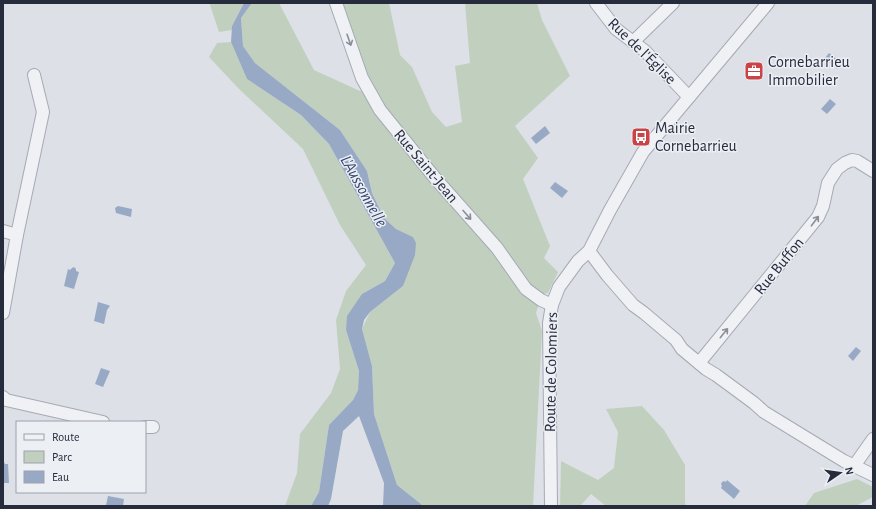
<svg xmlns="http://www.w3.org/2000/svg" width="876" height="509" font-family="'Alegreya Sans',sans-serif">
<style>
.green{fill:#c1d0be}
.water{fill:#98a9c6}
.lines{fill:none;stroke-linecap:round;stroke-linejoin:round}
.minor-casing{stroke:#a6aab3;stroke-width:14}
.minor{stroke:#eff1f5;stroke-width:12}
.oneway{stroke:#8b8e99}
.labels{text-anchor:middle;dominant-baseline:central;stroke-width:3;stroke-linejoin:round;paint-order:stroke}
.street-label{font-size:16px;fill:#272c3d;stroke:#eceff4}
.poi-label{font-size:16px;fill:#272c3d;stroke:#eceff4;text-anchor:start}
.water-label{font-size:17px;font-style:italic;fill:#32466f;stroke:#eceff4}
</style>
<rect width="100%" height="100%" fill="#dde0e6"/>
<g class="green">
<polygon points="211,3 244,3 232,26 232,30 219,32 210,5"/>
<polygon points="252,3 279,3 314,70 360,91 374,85 367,74 343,4 345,3 389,3 400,55 412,67 432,112 446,127 462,122 455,66 470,63 465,3 537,3 542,20 570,76 515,126 538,158 523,179 550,246 544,258 558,272 548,293 542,294 536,313 542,331 533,506 421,506 421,504 397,485 374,414 372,366 362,329 370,312 403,286 413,237 396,229 384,218 372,193 367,171 340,130 255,63 243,46 241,18"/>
<polygon points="231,42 247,79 301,115 329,144 395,263 385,281 362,294 346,330 359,371 358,390 353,400 329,425 319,492 311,506 285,506 297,473 300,434 331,393 340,369 336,320 346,291 366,265 340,225 303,149 239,89 209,57 217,43"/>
<polygon points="642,406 664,430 685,465 685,502 686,506 606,506 591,494 580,506 560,506 561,461 598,480 614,468 618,432 606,409"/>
<polygon points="857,479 873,487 873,497 856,506 805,506 814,493"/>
</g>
<g class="water">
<polygon points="244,3 252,3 241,18 243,46 255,63 340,130 367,171 372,193 384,218 396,229 413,237 416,243 415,255 403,286 370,312 364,320 362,329 372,366 374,414 397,485 421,504 421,506 383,506 384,483 359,416 343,431 331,499 328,506 311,506 319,492 329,425 353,400 358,390 359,371 346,330 347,316 362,294 385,281 395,263 329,144 301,115 247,79 231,42 232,26"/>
<polygon points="829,53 842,63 837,69 825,58"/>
<polygon points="830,99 836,104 827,114 821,109"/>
<polygon points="545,126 550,133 536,144 531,138"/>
<polygon points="555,182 568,191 562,198 550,188"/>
<polygon points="118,206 132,209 131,217 116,213 115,208"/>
<polygon points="74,267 76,269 76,271 79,272 74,289 64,286 68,269 70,270 72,268"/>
<polygon points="98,302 108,305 110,306 107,310 104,324 94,321"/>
<polygon points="856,347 861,351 853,361 848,356"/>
<polygon points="101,368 110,371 103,387 95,384"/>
<polygon points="3,462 4,462 5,464 8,464 9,483 3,483"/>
<polygon points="727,480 740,491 734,499 721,488 722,486 721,484 722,482 724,481 726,482"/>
<polygon points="108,496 124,499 123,506 113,506 106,505"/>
</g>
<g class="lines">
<defs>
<g id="minor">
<polyline points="336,3 362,78 380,110 435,178 497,248 526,289 541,300 552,305"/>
<polyline points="596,3 616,29 645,51 689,97"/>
<polyline points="633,42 673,3"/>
<polyline points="3,231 17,235 43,112 34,75"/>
<polyline points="589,251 607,275 633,305 644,313 676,340 682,349 706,369 716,375 754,403 764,412 844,461 873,475"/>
<polyline points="3,313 17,235"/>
<polyline points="699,363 818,217 823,206 828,183 837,169 845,163 852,160 857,161 873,171"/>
<polyline points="3,397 6,400 103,422"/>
<polyline points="145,427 153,427"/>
<polyline points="854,466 873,439"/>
<polyline points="551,506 549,323 552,305 559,287 578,261 589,251 610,210 643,152 768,3"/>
</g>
</defs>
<use href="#minor" class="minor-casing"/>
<use href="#minor" class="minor"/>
</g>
<defs><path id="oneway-shaft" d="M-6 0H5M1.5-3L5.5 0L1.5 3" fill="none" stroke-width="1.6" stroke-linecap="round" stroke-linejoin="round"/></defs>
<g class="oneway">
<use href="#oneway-shaft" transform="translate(349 40) rotate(71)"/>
<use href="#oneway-shaft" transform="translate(467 215) rotate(49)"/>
<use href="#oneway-shaft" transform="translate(815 221) rotate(-53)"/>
<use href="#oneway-shaft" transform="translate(724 333) rotate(-51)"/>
</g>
<defs>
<symbol id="office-square" viewBox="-11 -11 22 22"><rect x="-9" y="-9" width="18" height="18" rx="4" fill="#ca4347" stroke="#eceff4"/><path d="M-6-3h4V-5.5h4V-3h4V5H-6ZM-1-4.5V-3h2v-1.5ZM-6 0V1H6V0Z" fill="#fff"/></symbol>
<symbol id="bus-square" viewBox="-11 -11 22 22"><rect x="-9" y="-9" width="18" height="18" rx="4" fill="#ca4347" stroke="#eceff4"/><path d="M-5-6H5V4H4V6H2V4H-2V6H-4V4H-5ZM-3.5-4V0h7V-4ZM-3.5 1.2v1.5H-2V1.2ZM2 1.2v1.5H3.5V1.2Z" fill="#fff"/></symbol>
</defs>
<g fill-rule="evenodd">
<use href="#office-square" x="743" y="60" width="22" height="22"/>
<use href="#bus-square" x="630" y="126" width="22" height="22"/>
</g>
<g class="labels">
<g class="street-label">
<text transform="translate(642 51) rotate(44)">Rue de l'Église</text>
<text transform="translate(426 166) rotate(50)">Rue Saint-Jean</text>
<text transform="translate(779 266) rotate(-51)">Rue Buffon</text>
<text transform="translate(551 372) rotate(-89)">Route de Colomiers</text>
</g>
<g class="poi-label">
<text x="768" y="62">Cornebarrieu<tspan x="768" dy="18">Immobilier</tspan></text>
<text x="655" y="128">Mairie<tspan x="655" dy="18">Cornebarrieu</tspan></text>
</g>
<g class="water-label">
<text transform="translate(364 191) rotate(61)">L'Aussonnelle</text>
</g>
</g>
<rect width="876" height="509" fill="none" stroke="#272c3d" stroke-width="8"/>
<rect x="16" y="421" width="130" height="72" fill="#eceff4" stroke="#9da1ab"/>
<rect x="24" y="434" width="20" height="6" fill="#eff1f5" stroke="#9da1ab"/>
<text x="52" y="441" font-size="12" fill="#272c3d">Route</text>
<rect x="24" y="451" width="20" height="12" fill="#c1d0be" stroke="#9da1ab"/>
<text x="52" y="461" font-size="12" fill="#272c3d">Parc</text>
<rect x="24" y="471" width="20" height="12" fill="#98a9c6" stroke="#9da1ab"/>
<text x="52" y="481" font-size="12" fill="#272c3d">Eau</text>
<g transform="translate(840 473) rotate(77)" stroke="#eceff4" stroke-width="3" paint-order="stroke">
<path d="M0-3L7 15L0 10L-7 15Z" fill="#272c3d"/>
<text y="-6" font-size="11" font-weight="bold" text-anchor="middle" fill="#272c3d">N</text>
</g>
</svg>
